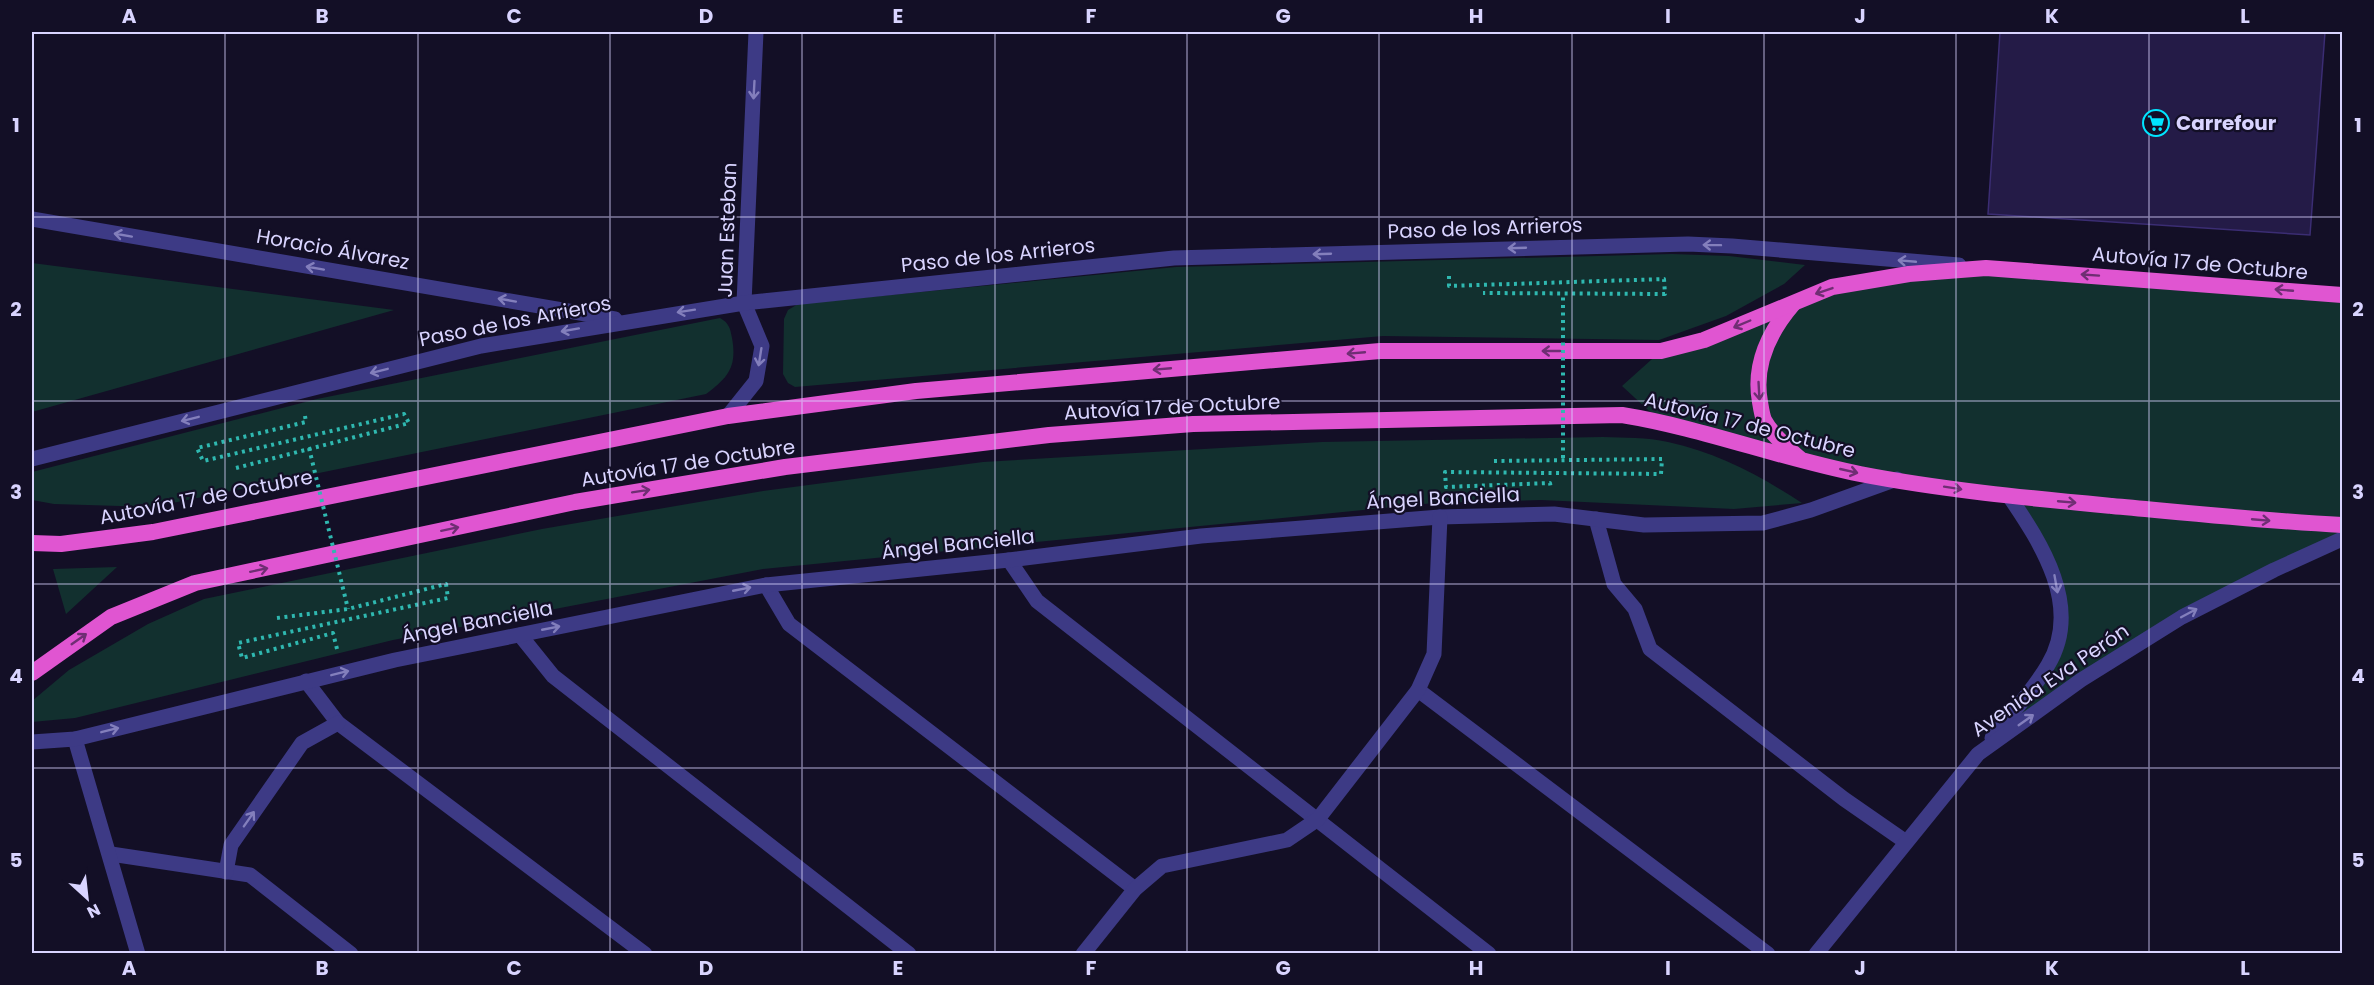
<svg xmlns="http://www.w3.org/2000/svg" width="2374" height="985" font-family="Poppins,sans-serif">
<style>
.green{fill:#12302f}
.building{fill:#241b47;stroke:#3b2d73;stroke-width:1.5}
.lines{fill:none;stroke-linecap:round;stroke-linejoin:round}
.path{stroke:#2fb8b0;stroke-width:4;stroke-dasharray:3 4.5;stroke-linecap:butt}
.service{stroke:#3d3a85;stroke-width:15}
.minor{stroke:#3d3a85;stroke-width:15}
.tertiary{stroke:#3d3a85;stroke-width:15}
.trunk{stroke:#e055d1;stroke-width:16}
.path-bridge{stroke:#2fb8b0;stroke-width:4;stroke-dasharray:3 4.5;stroke-linecap:butt}
.oneway{stroke:#837fbc}
.oneway2{stroke:#6f2e73}
.grid{fill:none;stroke:#d9d4ff;stroke-width:1.5;stroke-opacity:0.55}
.labels{text-anchor:middle;dominant-baseline:central;stroke-width:4.5;stroke-linejoin:round;paint-order:stroke}
.poi-label{font-size:20px;font-weight:bold;fill:#d9d4ff;stroke:#130f26;text-anchor:start}
.street-label{font-size:20px;fill:#d9d4ff;stroke:#130f26}
.neatline{fill:none;stroke:#d9d4ff;stroke-width:2}
.grid-label{font-size:20px;text-anchor:middle;font-weight:bold;fill:#d9d4ff}
</style>
<rect width="100%" height="100%" fill="#130f26"/>
<g class="green">
<polygon points="1672,254 1729,256 1805,265 1784,284 1726,316 1659,340 1383,336 795,387 788,383 783,374 784,319 788,310 798,304 1176,267"/>
<polygon points="32,263 394,310 32,412"/>
<polygon points="1986,268 2342,296 2342,539 2182,617 1978,754 2021,702 2060,631 2054,572 2009,496 1860,474 1660,421 1622,386 1661,351 1795,301"/>
<path d="M 720,318 C 729,323 730,328 732,338 C 737,366 729,377 706,394 L 153,507 L 54,504 L 32,500 L 32,472 L 317,399 Z"/>
<path d="M 1603,437 C 1624,438 1647,437 1668,442 C 1718,453 1759,475 1802,503 L 1734,509 L 1541,500 L 1434,503 L 763,569 L 393,640 L 75,718 L 32,722 L 32,701 L 69,670 L 148,624 L 204,599 L 542,529 L 763,491 L 983,462 L 1322,442 Z"/>
<polygon points="117,567 66,614 53,569"/>
</g>
<polygon class="building" points="2000,32 2325,32 2310,235 1988,214"/>
<g class="lines">
<g class="path">
<polyline points="1449,276 1449,286 1664,279 1665,294 1483,293"/>
<polyline points="1494,461 1662,459 1661,474 1445,472 1446,487 1550,483 1551,489"/>
<polyline points="236,468 409,423 404,414 203,461 197,448 306,422 305,416"/>
<polyline points="277,618 348,609 446,584 448,598 238,643 242,658 333,633 337,649"/>
</g>
<g class="service">
<polyline points="1596,519 1614,584 1635,609 1650,649 1844,799 1906,842"/>
<polyline points="1009,560 1037,601 1489,954"/>
<polyline points="766,585 789,624 1135,889"/>
<polyline points="520,635 553,676 909,954"/>
<polyline points="306,681 338,723 645,954"/>
<polyline points="1418,690 1768,954"/>
<polyline points="111,854 250,875 351,954"/>
<polyline points="226,872 231,845 302,743 338,723"/>
</g>
<g class="minor">
<polyline points="32,219 615,319"/>
<polyline points="728,416 756,381 762,346 744,303 756,32"/>
<polyline points="32,459 481,346 744,303 1174,258 1688,244 1732,246 1959,265"/>
<polyline points="75,739 138,954"/>
<polyline points="32,742 75,739 395,660 766,585 1009,560 1201,536 1440,517 1554,514 1644,525 1763,523 1811,510 1897,479"/>
<polyline points="1083,954 1135,889 1162,866 1287,840 1318,819 1418,690 1434,654 1440,517"/>
</g>
<g class="tertiary">
<path d="M 1992,738 C 2011,714 2033,691 2048,665 C 2083,607 2041,543 2009,496"/>
<polyline points="1816,954 1978,754 2081,680 2182,617 2274,570 2342,539"/>
</g>
<g class="trunk">
<path d="M 1793,304 C 1769,332 1753,364 1760,402 C 1761,408 1762,415 1764,420 C 1772,435 1787,447 1799,458"/>
<polyline points="32,543 61,544 153,532 728,416 916,391 1380,351 1661,351 1704,340 1832,287 1909,274 1986,268 2342,295"/>
<path d="M 32,673 L 111,617 L 195,583 L 575,502 L 785,467 L 1049,435 L 1193,424 L 1622,415 C 1702,428 1779,458 1860,474 C 1943,490 2028,498 2112,506 C 2189,513 2265,521 2342,525"/>
</g>
<g class="path-bridge">
<polyline points="309,448 348,609"/>
<polyline points="1563,458 1563,293"/>
</g>
</g>
<defs><path id="oneway-shaft" d="M-6 0H5M1.5-3L5.5 0L1.5 3" fill="none" stroke-width="1.6" stroke-linecap="round" stroke-linejoin="round" transform="scale(1.5)"/></defs>
<g class="oneway">
<use href="#oneway-shaft" transform="translate(754 90) rotate(93)"/>
<use href="#oneway-shaft" transform="translate(123 235) rotate(-170)"/>
<use href="#oneway-shaft" transform="translate(1712 245) rotate(-179)"/>
<use href="#oneway-shaft" transform="translate(1517 248) rotate(178)"/>
<use href="#oneway-shaft" transform="translate(1322 254) rotate(178)"/>
<use href="#oneway-shaft" transform="translate(1907 261) rotate(-175)"/>
<use href="#oneway-shaft" transform="translate(315 268) rotate(-170)"/>
<use href="#oneway-shaft" transform="translate(507 300) rotate(-170)"/>
<use href="#oneway-shaft" transform="translate(686 311) rotate(171)"/>
<use href="#oneway-shaft" transform="translate(570 330) rotate(170)"/>
<use href="#oneway-shaft" transform="translate(760 357) rotate(99)"/>
<use href="#oneway-shaft" transform="translate(379 371) rotate(166)"/>
<use href="#oneway-shaft" transform="translate(190 419) rotate(166)"/>
<use href="#oneway-shaft" transform="translate(2056 584) rotate(80)"/>
<use href="#oneway-shaft" transform="translate(742 589) rotate(-11)"/>
<use href="#oneway-shaft" transform="translate(2189 613) rotate(-28)"/>
<use href="#oneway-shaft" transform="translate(551 628) rotate(-11)"/>
<use href="#oneway-shaft" transform="translate(340 673) rotate(-14)"/>
<use href="#oneway-shaft" transform="translate(2026 720) rotate(-35)"/>
<use href="#oneway-shaft" transform="translate(110 730) rotate(-14)"/>
<use href="#oneway-shaft" transform="translate(249 819) rotate(-55)"/>
</g>
<g class="oneway2">
<use href="#oneway-shaft" transform="translate(2090 275) rotate(-176)"/>
<use href="#oneway-shaft" transform="translate(2284 290) rotate(-175)"/>
<use href="#oneway-shaft" transform="translate(1824 291) rotate(161)"/>
<use href="#oneway-shaft" transform="translate(1742 324) rotate(157)"/>
<use href="#oneway-shaft" transform="translate(1551 351) rotate(-180)"/>
<use href="#oneway-shaft" transform="translate(1356 353) rotate(175)"/>
<use href="#oneway-shaft" transform="translate(1162 369) rotate(175)"/>
<use href="#oneway-shaft" transform="translate(1759 391) rotate(87)"/>
<use href="#oneway-shaft" transform="translate(1849 471) rotate(13)"/>
<use href="#oneway-shaft" transform="translate(1953 488) rotate(9)"/>
<use href="#oneway-shaft" transform="translate(641 491) rotate(-9)"/>
<use href="#oneway-shaft" transform="translate(2067 502) rotate(5)"/>
<use href="#oneway-shaft" transform="translate(2261 520) rotate(5)"/>
<use href="#oneway-shaft" transform="translate(450 529) rotate(-12)"/>
<use href="#oneway-shaft" transform="translate(259 570) rotate(-12)"/>
<use href="#oneway-shaft" transform="translate(79 639) rotate(-35)"/>
</g>
<path class="grid" d="M 225,32 L 225,954M 418,32 L 418,954M 610,32 L 610,954M 802,32 L 802,954M 995,32 L 995,954M 1187,32 L 1187,954M 1379,32 L 1379,954M 1572,32 L 1572,954M 1764,32 L 1764,954M 1956,32 L 1956,954M 2149,32 L 2149,954M 32,217 L 2342,217M 32,401 L 2342,401M 32,584 L 2342,584M 32,768 L 2342,768"/>
<defs>
<symbol id="supermarket-ring" viewBox="-11 -11 22 22"><circle r="9.5" fill="#130f26" stroke="#00e5ff" stroke-width="1.5"/><path d="M-6-5.5h2.5l.6 2H6L4.5 2H-2.5L-4.4-4H-6ZM-1.5 3.2a1.3 1.3 0 1 0 .1 0ZM3 3.2a1.3 1.3 0 1 0 .1 0Z" fill="#00e5ff"/></symbol>
</defs>
<g fill-rule="evenodd">
<use href="#supermarket-ring" x="2141" y="108" width="30" height="30"/>
</g>
<g class="labels">
<g class="poi-label">
<text x="2176" y="123">Carrefour</text>
</g>
<g class="street-label">
<text transform="translate(1485 228) rotate(-2)">Paso de los Arrieros</text>
<text transform="translate(727 230) rotate(-88)">Juan Esteban</text>
<text transform="translate(333 249) rotate(10)">Horacio Álvarez</text>
<text transform="translate(998 255) rotate(-6)">Paso de los Arrieros</text>
<text transform="translate(2200 263) rotate(5)">Autovía 17 de Octubre</text>
<text transform="translate(515 321) rotate(-11)">Paso de los Arrieros</text>
<text transform="translate(1172 407) rotate(-3)">Autovía 17 de Octubre</text>
<text transform="translate(1750 425) rotate(14)">Autovía 17 de Octubre</text>
<text transform="translate(688 463) rotate(-9)">Autovía 17 de Octubre</text>
<text transform="translate(206 497) rotate(-11)">Autovía 17 de Octubre</text>
<text transform="translate(1443 498) rotate(-3)">Ángel Banciella</text>
<text transform="translate(958 544) rotate(-6)">Ángel Banciella</text>
<text transform="translate(477 622) rotate(-11)">Ángel Banciella</text>
<text transform="translate(2050 680) rotate(-34)">Avenida Eva Perón</text>
</g>
</g>
<rect width="2374" height="985" fill="none" stroke="#130f26" stroke-width="66"/>
<g transform="translate(87 898) rotate(153)" stroke="#130f26" stroke-width="4.5" paint-order="stroke">
<path d="M0-4.5L10 22L0 15L-10 22Z" fill="#d9d4ff"/>
<text y="-9" font-size="16" font-weight="bold" text-anchor="middle" fill="#d9d4ff">N</text>
</g>
<rect x="33" y="33" width="2308" height="919" class="neatline"/>
<g class="grid-label">
<text x="129" y="23">A</text>
<text x="322" y="23">B</text>
<text x="514" y="23">C</text>
<text x="706" y="23">D</text>
<text x="898" y="23">E</text>
<text x="1091" y="23">F</text>
<text x="1283" y="23">G</text>
<text x="1476" y="23">H</text>
<text x="1668" y="23">I</text>
<text x="1860" y="23">J</text>
<text x="2052" y="23">K</text>
<text x="2245" y="23">L</text>
<text x="16" y="132">1</text>
<text x="2358" y="132">1</text>
<text x="16" y="316">2</text>
<text x="2358" y="316">2</text>
<text x="16" y="499">3</text>
<text x="2358" y="499">3</text>
<text x="16" y="683">4</text>
<text x="2358" y="683">4</text>
<text x="16" y="867">5</text>
<text x="2358" y="867">5</text>
<text x="129" y="975">A</text>
<text x="322" y="975">B</text>
<text x="514" y="975">C</text>
<text x="706" y="975">D</text>
<text x="898" y="975">E</text>
<text x="1091" y="975">F</text>
<text x="1283" y="975">G</text>
<text x="1476" y="975">H</text>
<text x="1668" y="975">I</text>
<text x="1860" y="975">J</text>
<text x="2052" y="975">K</text>
<text x="2245" y="975">L</text>
</g>
</svg>
